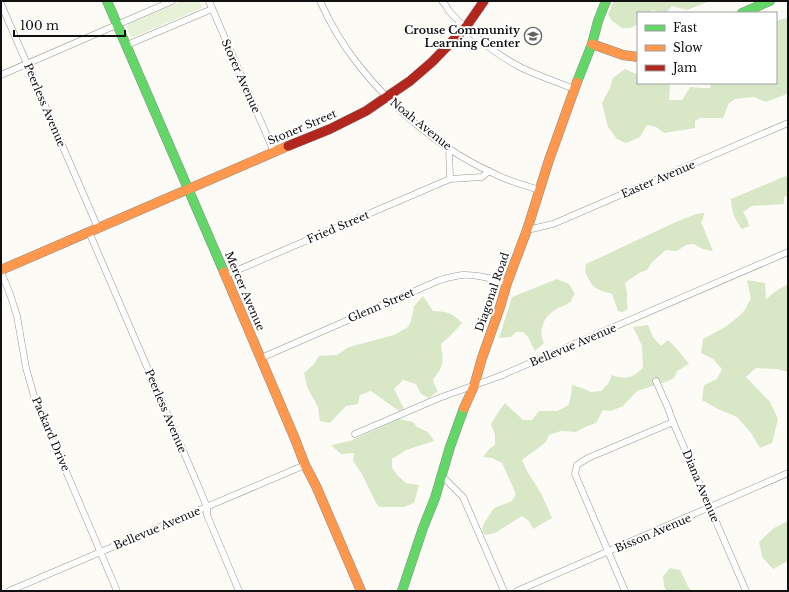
<svg xmlns="http://www.w3.org/2000/svg" width="789" height="592" font-family="'Libre Baskerville',serif">
<style>
.green{fill:#e7f1d7}
.forest{fill:#d8e8c6}
.lines{fill:none;stroke-linecap:round;stroke-linejoin:round}
.street-casing{stroke:#969694;stroke-width:7}
.fast-casing{stroke:#8d8c8a;stroke-width:10}
.slow-casing{stroke:#8d8c8a;stroke-width:10}
.jam-casing{stroke:#8d8c8a;stroke-width:10}
.street{stroke:#fffefe;stroke-width:6}
.fast{stroke:#63d668;stroke-width:9}
.slow{stroke:#ff974d;stroke-width:9}
.jam{stroke:#b3261e;stroke-width:9}
.labels{text-anchor:middle;dominant-baseline:central;stroke-width:4;stroke-linejoin:round;paint-order:stroke}
.poi-label{font-size:11px;font-weight:bold;fill:#101010;stroke:#fff;text-anchor:end}
.street-label{font-size:11px;fill:#101010;stroke:#fff}
</style>
<rect width="100%" height="100%" fill="#fcfbf6"/>
<polygon class="green" points="182,1 199,1 202,8 134,37 131,37 126,26 131,23"/>
<g class="forest">
<path d="M 614,1 L 710,1 L 687,10 L 672,6 L 666,13 C 661,13 657,11 652,10 L 649,13 L 638,13 L 638,24 L 630,28 L 622,28 L 612,21 L 608,14 Z"/>
<polygon points="788,18 788,85 787,94 766,102 754,97 735,99 729,103 723,118 700,118 695,121 695,128 664,133 656,127 647,125 640,137 626,143 617,139 608,127 602,103 610,88 613,78 625,69 638,75 638,83 646,83 647,84 649,83 669,83 670,86 669,100 682,100 690,87 703,88 710,88 711,83 776,83 776,22 779,20"/>
<path d="M 788,176 L 788,197 L 784,196 L 784,204 L 752,206 L 743,212 L 747,219 L 749,226 L 742,229 C 735,221 731,209 731,199 L 783,177 Z"/>
<path d="M 704,213 L 703,220 L 701,222 L 713,251 L 703,249 L 694,244 L 686,245 L 677,251 L 666,250 L 652,262 L 647,270 L 639,273 L 625,283 L 627,292 L 627,304 L 628,309 L 622,312 L 618,311 L 612,294 C 594,289 592,288 585,271 L 586,264 L 676,222 L 696,214 Z"/>
<path d="M 557,279 L 569,284 L 575,294 C 573,296 572,300 570,302 C 567,305 562,306 558,308 C 545,315 537,329 544,343 L 535,351 L 528,337 L 523,332 L 516,332 L 511,337 L 499,338 L 512,297 Z"/>
<path d="M 747,280 L 765,283 L 766,299 L 776,291 L 788,284 L 788,372 L 777,369 L 756,368 L 746,377 L 770,402 L 778,419 L 772,443 L 760,448 L 751,433 L 737,417 L 718,409 L 702,400 L 704,385 L 717,379 L 722,369 L 713,359 L 701,353 L 703,339 C 717,332 732,324 743,312 C 746,309 748,303 751,299 Z"/>
<path d="M 423,296 L 433,311 C 448,312 451,312 462,323 L 452,334 L 441,344 C 443,360 445,366 433,379 L 434,384 L 438,391 L 429,398 L 421,394 L 416,384 L 403,380 L 394,389 L 404,409 L 399,411 L 371,391 L 360,395 L 358,404 L 346,406 L 330,423 L 320,421 L 318,407 L 307,387 L 304,373 L 314,364 L 319,356 L 337,355 L 349,347 L 394,335 L 408,327 L 411,321 L 414,306 Z"/>
<path d="M 648,325 L 653,337 L 661,346 L 668,340 L 676,348 L 689,364 L 677,371 L 674,378 L 668,381 L 637,391 L 623,406 L 611,411 L 603,410 L 596,423 L 585,427 L 576,432 L 561,431 L 549,435 L 546,442 L 522,460 L 527,471 L 542,495 L 552,518 L 533,529 L 529,521 L 522,516 L 495,533 L 486,535 L 482,532 L 483,525 L 494,508 L 512,501 L 516,494 L 502,463 L 492,458 L 483,457 L 489,449 L 495,445 L 495,435 L 491,424 L 499,411 L 505,403 L 523,420 L 532,420 L 539,411 L 557,411 L 569,405 L 571,395 L 572,385 L 582,388 L 591,392 L 601,391 L 608,384 L 612,375 C 627,380 632,378 643,368 L 642,346 L 633,327 Z"/>
<polygon points="399,419 413,422 417,427 428,432 434,441 406,450 392,459 392,467 397,475 406,483 419,485 414,503 404,507 379,507 375,501 362,474 353,461 354,453 341,454 331,445 350,441"/>
<polygon points="788,521 788,561 773,569 762,557 759,542 774,528"/>
<polygon points="670,568 680,570 689,588 692,591 666,591 664,586 663,576"/>
</g>
<g class="lines">
<defs>
<g id="street">
<polyline points="209,1 274,152"/>
<path d="M 320,1 C 330,23 342,44 357,63 C 394,111 444,152 499,176 C 512,182 526,186 540,190"/>
<path d="M 442,1 C 445,4 447,7 449,11 C 469,33 496,55 522,68 C 539,76 557,82 574,89"/>
<polyline points="1,4 98,228"/>
<polyline points="127,45 212,9"/>
<polyline points="1,75 172,1"/>
<polyline points="449,148 450,179"/>
<polyline points="527,230 553,224 788,123"/>
<polyline points="89,232 194,476 207,507 207,515 239,591"/>
<polyline points="1,272 10,294 17,316 26,368 34,396 117,591"/>
<polyline points="226,275 450,179 482,177 489,171"/>
<path d="M 261,358 L 440,280 C 447,278 454,276 462,275 C 477,274 492,279 507,283"/>
<polyline points="656,381 668,408 673,422 746,591"/>
<polyline points="355,434 439,398 500,376 788,252"/>
<polyline points="442,476 463,497 504,591"/>
<polyline points="9,591 305,465"/>
<polyline points="517,591 788,473"/>
<polyline points="625,591 575,474 577,465 588,458 673,422"/>
</g>
<g id="fast">
<polyline points="107,1 224,272"/>
<polyline points="742,13 770,1"/>
<polyline points="577,82 592,44 598,21 606,1"/>
<polyline points="402,591 423,528 435,498 450,447 464,408"/>
</g>
<g id="slow">
<polyline points="592,44 623,55 638,57"/>
<polyline points="1,270 288,146"/>
<polyline points="224,272 295,439 305,465 316,486 361,591"/>
<polyline points="464,408 474,386 482,358 500,307 507,283 527,230 549,160 577,82"/>
</g>
<polyline id="jam" points="288,146 330,129 366,111 410,81 432,62 466,27 484,1"/>
</defs>
<use href="#street" class="street-casing"/>
<use href="#fast" class="fast-casing"/>
<use href="#slow" class="slow-casing"/>
<use href="#jam" class="jam-casing"/>
<use href="#street" class="street"/>
<use href="#fast" class="fast"/>
<use href="#slow" class="slow"/>
<use href="#jam" class="jam"/>
</g>
<defs>
<symbol id="school-ring" viewBox="-11 -11 22 22"><circle r="9.5" fill="#fff" stroke="#636260" stroke-width="1.5"/><path d="M0-5L7-2L0 1L-7-2ZM-4 1L0 2.5L4 1V4Q0 6-4 4Z" fill="#636260"/></symbol>
</defs>
<g fill-rule="evenodd">
<use href="#school-ring" x="523" y="26" width="20" height="20"/>
</g>
<g class="labels">
<g class="poi-label">
<text x="520" y="30">Crouse Community<tspan x="520" dy="13">Learning Center</tspan></text>
</g>
<g class="street-label">
<text transform="translate(241 76) rotate(66)">Storer Avenue</text>
<text transform="translate(45 105) rotate(67)">Peerless Avenue</text>
<text transform="translate(421 124) rotate(39)">Noah Avenue</text>
<text transform="translate(302 127) rotate(-23)">Stoner Street</text>
<text transform="translate(658 179) rotate(-23)">Easter Avenue</text>
<text transform="translate(338 227) rotate(-23)">Fried Street</text>
<text transform="translate(245 291) rotate(67)">Mercer Avenue</text>
<text transform="translate(492 292) rotate(-71)">Diagonal Road</text>
<text transform="translate(381 305) rotate(-23)">Glenn Street</text>
<text transform="translate(573 345) rotate(-23)">Bellevue Avenue</text>
<text transform="translate(166 411) rotate(67)">Peerless Avenue</text>
<text transform="translate(51 434) rotate(67)">Packard Drive</text>
<text transform="translate(701 486) rotate(67)">Diana Avenue</text>
<text transform="translate(157 528) rotate(-23)">Bellevue Avenue</text>
<text transform="translate(653 533) rotate(-23)">Bisson Avenue</text>
</g>
</g>
<rect width="789" height="592" fill="none" stroke="#101010" stroke-width="4"/>
<rect x="637" y="12" width="140" height="72" fill="#ffffff" stroke="#9f9f9f"/>
<rect x="645" y="25" width="20" height="6" fill="#63d668" stroke="#9f9f9f"/>
<text x="673" y="32" font-size="12" fill="#101010">Fast</text>
<rect x="645" y="45" width="20" height="6" fill="#ff974d" stroke="#9f9f9f"/>
<text x="673" y="52" font-size="12" fill="#101010">Slow</text>
<rect x="645" y="65" width="20" height="6" fill="#b3261e" stroke="#9f9f9f"/>
<text x="673" y="72" font-size="12" fill="#101010">Jam</text>
<path d="M14 30v6h111v-6" fill="none" stroke="#101010" stroke-width="2"/>
<text x="20" y="30" font-size="12" fill="#101010" stroke="#ffffff" stroke-width="3" paint-order="stroke">100 m</text>
</svg>
